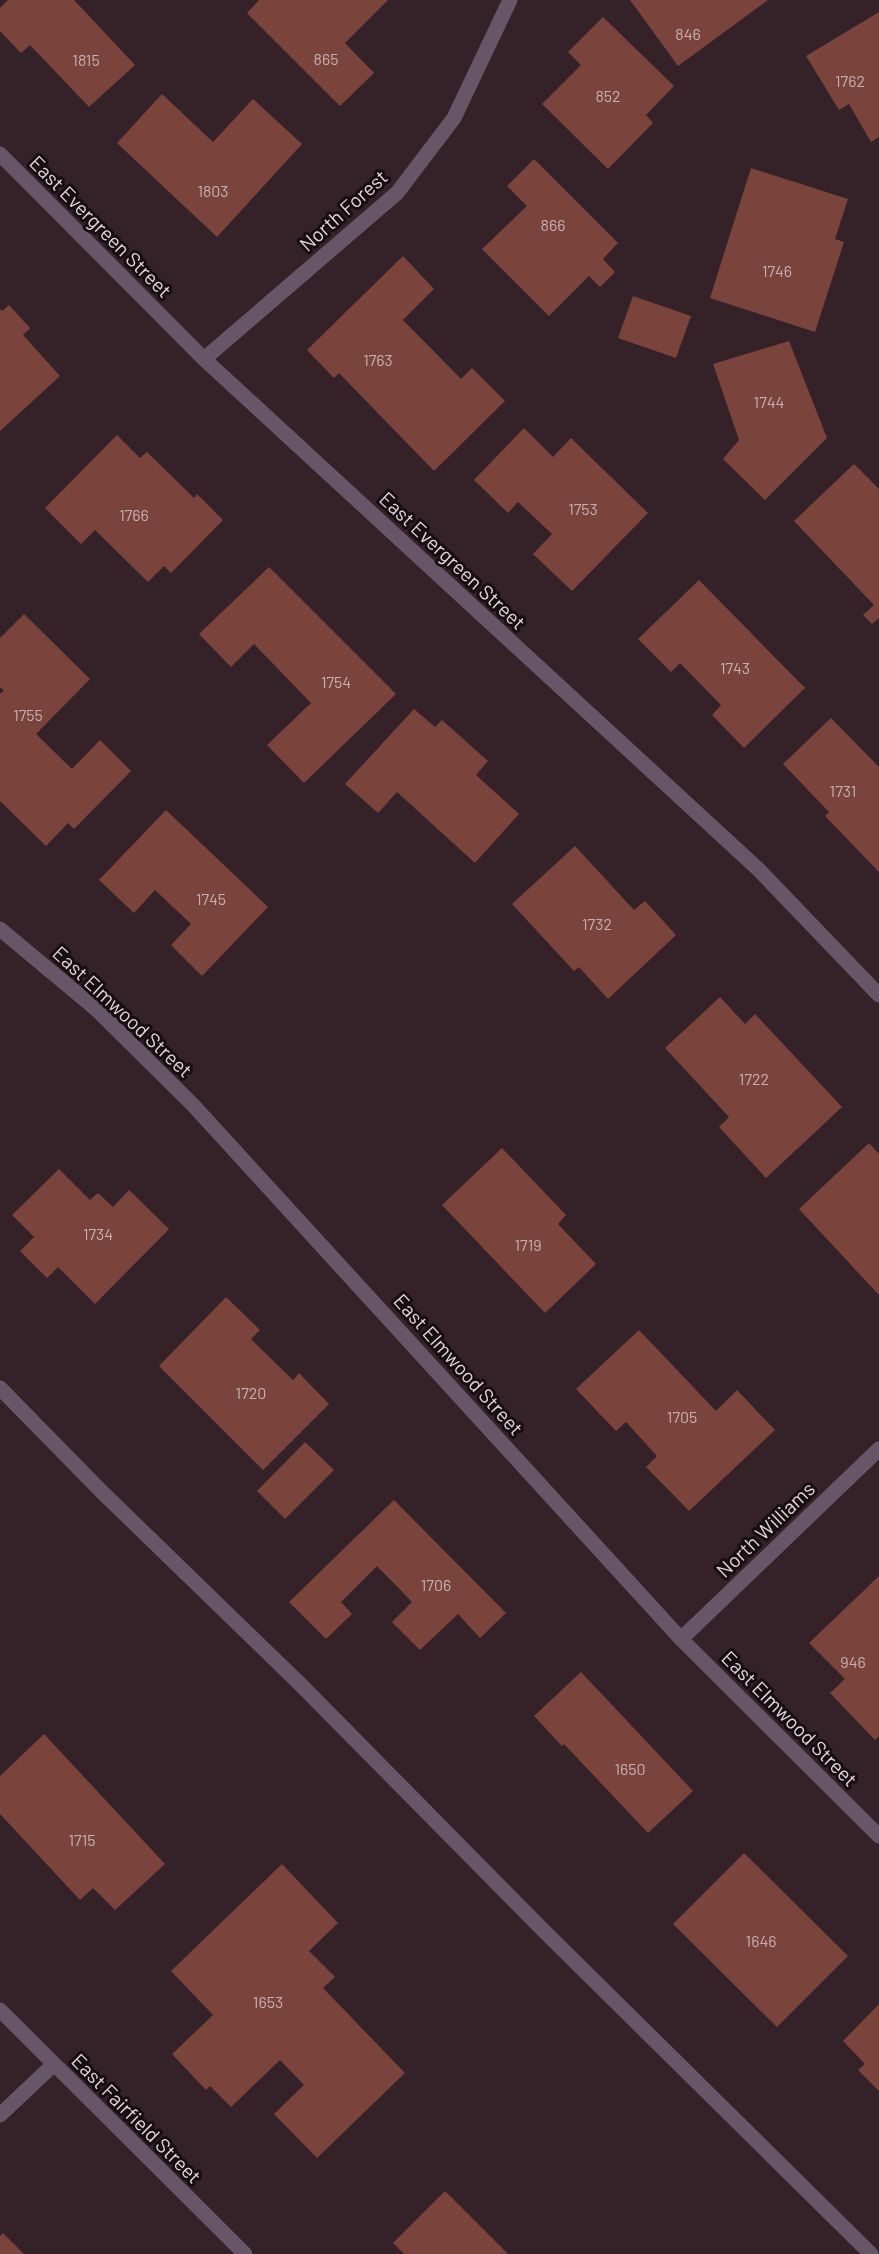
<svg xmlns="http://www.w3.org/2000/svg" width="879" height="2254" font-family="Barlow,sans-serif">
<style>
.building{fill:#7a433c}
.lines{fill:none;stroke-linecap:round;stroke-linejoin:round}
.lane{stroke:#665668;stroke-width:15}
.street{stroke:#665668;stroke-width:15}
.labels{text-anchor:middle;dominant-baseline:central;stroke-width:6;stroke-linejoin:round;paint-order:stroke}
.number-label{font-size:16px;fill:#c8b0b2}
.street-label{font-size:20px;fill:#e2d5d9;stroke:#170e11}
</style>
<rect width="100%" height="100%" fill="#352229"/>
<g class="building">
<polygon points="8,0 74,0 135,65 89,107 30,45 21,53 0,31 0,8"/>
<polygon points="259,0 388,0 345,43 374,73 340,106 247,13"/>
<polygon points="630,0 768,0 678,66"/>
<polygon points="879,12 879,137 871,142 849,104 839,110 806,56"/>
<polygon points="603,17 674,86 646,115 653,123 608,169 542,104 581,65 568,52"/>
<polygon points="162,94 213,142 253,99 302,144 217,237 117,143"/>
<polygon points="534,159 618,243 603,259 615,272 600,287 589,276 549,316 482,249 527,206 507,186"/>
<polygon points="751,168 848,199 835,239 844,242 815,332 710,298"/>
<polygon points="403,256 434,289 403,320 461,379 472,368 505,401 434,471 339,373 334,378 307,350"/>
<polygon points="633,296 691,316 676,358 618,338"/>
<polygon points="9,305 30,328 23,335 60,376 0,431 0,309 2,311"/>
<polygon points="789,341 827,438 765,500 723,459 739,440 713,364"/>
<polygon points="524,428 553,457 571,438 648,513 572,591 533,554 552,534 518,502 508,513 474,480"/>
<polygon points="117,435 140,458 147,452 194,498 197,494 223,520 171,573 164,566 148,582 95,530 81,544 45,508"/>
<polygon points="854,464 879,489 879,618 872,624 863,615 874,605 794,521"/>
<polygon points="269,567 396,694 304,783 267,745 311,703 254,644 231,667 199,634"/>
<polygon points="699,580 805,688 744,748 712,715 721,705 680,663 671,672 638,639"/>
<polygon points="24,614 90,679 36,734 72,769 100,740 131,771 74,829 68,823 46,846 0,801 0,694 4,690 0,687 0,638"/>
<polygon points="414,709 435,727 442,720 488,761 476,775 519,814 475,863 397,792 378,813 345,784"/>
<polygon points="831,718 879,767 879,872 825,816 829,812 783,764"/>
<polygon points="166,810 268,907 202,976 171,945 191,924 155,890 134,913 99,880"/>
<polygon points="575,846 634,910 645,901 676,935 608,999 579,967 574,971 512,904"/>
<polygon points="720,997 745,1024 755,1014 842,1107 766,1178 719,1127 729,1117 665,1048"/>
<polygon points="869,1143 879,1154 879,1295 799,1209"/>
<polygon points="502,1148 566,1215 558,1224 596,1264 545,1313 442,1205"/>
<polygon points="59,1169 90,1200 98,1193 113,1207 129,1190 169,1229 95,1304 58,1267 47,1278 20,1251 34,1237 12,1215"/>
<polygon points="226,1297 260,1330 251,1339 293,1380 299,1373 329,1404 263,1470 159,1366"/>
<polygon points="639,1330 716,1411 737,1390 775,1430 689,1511 646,1467 657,1456 626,1422 616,1431 576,1389"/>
<polygon points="305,1442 334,1470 285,1519 257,1491"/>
<polygon points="394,1500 506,1613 480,1638 458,1614 420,1650 392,1622 412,1602 377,1566 341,1602 352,1614 326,1639 289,1602"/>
<polygon points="879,1576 879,1736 875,1740 830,1693 845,1679 809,1643"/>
<polygon points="581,1672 693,1791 648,1833 564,1744 562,1746 534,1716"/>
<polygon points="44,1734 165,1864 115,1910 93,1888 80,1900 0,1814 0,1776"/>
<polygon points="744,1853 848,1956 777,2027 673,1924"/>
<polygon points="282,1864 338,1923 309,1951 335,1977 323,1988 405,2073 317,2158 274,2114 304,2085 280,2060 231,2107 210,2086 206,2090 172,2054 213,2015 171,1971"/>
<polygon points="879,2004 879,2091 858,2070 865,2064 843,2041"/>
<polygon points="445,2191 508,2254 404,2254 393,2243"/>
<polygon points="3,2233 24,2254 0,2254 0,2236"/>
</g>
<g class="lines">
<polyline class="lane" points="0,1388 102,1492 300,1684 545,1932 871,2254"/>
<g class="street">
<polyline points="0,154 204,359 758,869 879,995"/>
<polyline points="204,359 397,193 454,118 510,0"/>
<polyline points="0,929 96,1009 193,1105 681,1639 879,1836"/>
<polyline points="681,1639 879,1449"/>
<polyline points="0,2010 245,2254"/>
<polyline points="0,2115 53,2065"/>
</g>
</g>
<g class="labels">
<g class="number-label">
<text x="688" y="33">846</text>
<text x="326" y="58">865</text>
<text x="86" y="59">1815</text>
<text x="850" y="80">1762</text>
<text x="608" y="95">852</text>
<text x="213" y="190">1803</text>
<text x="553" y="224">866</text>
<text x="777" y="270">1746</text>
<text x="378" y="359">1763</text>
<text x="769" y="401">1744</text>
<text x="583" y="508">1753</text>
<text x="134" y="514">1766</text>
<text x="735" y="667">1743</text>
<text x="336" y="681">1754</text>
<text x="28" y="714">1755</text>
<text x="843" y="790">1731</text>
<text x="211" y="898">1745</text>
<text x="597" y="923">1732</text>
<text x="754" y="1078">1722</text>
<text x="98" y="1233">1734</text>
<text x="528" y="1244">1719</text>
<text x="251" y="1392">1720</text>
<text x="682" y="1416">1705</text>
<text x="436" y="1584">1706</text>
<text x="853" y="1661">946</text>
<text x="630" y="1768">1650</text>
<text x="82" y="1839">1715</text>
<text x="761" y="1940">1646</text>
<text x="268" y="2001">1653</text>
</g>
<g class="street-label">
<text transform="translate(343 210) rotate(-42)">North Forest</text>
<text transform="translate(101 226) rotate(45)">East Evergreen Street</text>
<text transform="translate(453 560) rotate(43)">East Evergreen Street</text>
<text transform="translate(123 1011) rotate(43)">East Elmwood Street</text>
<text transform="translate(459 1364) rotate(48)">East Elmwood Street</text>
<text transform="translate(765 1529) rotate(-44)">North Williams</text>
<text transform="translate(790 1718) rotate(45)">East Elmwood Street</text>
<text transform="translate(137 2118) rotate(45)">East Fairfield Street</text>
</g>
</g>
</svg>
